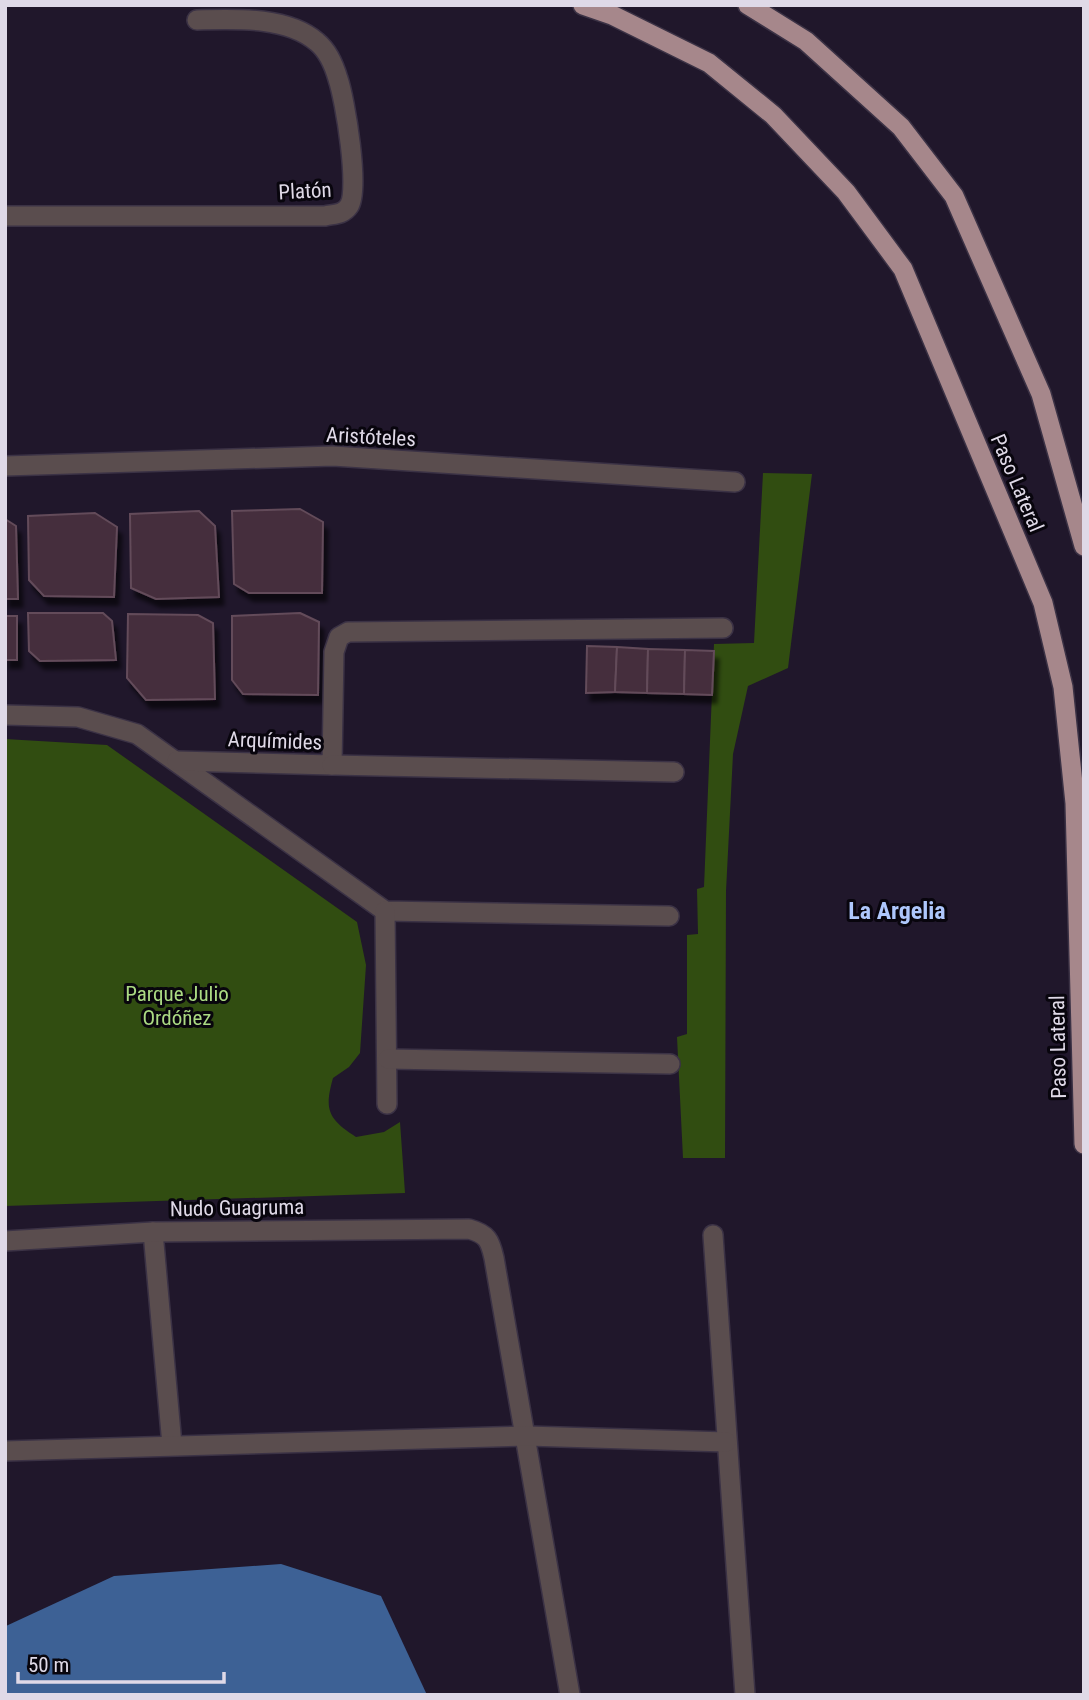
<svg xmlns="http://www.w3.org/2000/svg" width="1089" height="1700" font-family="'Roboto Condensed',sans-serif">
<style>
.green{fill:#314d11}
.water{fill:#3d6195}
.building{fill:#452e3c;stroke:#634b5a;stroke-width:2;filter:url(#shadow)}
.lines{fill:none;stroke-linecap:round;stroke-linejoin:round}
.minor-casing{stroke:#3b3245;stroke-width:22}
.trunk-casing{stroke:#3b3245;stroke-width:22}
.minor{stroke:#5a4d4e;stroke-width:19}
.trunk{stroke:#a6878b;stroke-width:19}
.labels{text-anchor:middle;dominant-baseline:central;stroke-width:6;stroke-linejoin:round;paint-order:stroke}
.street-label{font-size:21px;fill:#dfd9e7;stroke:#08050d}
.park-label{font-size:21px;fill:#abda83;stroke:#08050d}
.quarter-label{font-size:24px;font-weight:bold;fill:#aec7fc;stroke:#08050d}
</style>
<defs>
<filter id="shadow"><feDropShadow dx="4.5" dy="8" stdDeviation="2" flood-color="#0009"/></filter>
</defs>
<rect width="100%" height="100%" fill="#20172b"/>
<g class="green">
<polygon points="763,473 812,474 788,668 748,686 733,754 726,891 725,1158 683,1158 677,1037 687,1034 687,935 698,934 697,889 704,887 714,644 754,643"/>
<path d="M 5,739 L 107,745 L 357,922 L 366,965 L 360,1053 L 349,1067 L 333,1078 C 324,1110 328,1119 356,1137 L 384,1132 L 400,1122 L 405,1193 L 5,1206 Z"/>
</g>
<polygon class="water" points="281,1564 381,1596 427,1695 5,1695 6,1626 114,1576"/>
<g class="building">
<polygon points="300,509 323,522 322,593 249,593 234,584 232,511"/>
<polygon points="199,511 215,526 219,597 156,599 131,588 130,514"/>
<polygon points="95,513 117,527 114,597 44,596 29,580 28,516"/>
<polygon points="5,519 16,526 18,599 5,599"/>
<polygon points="28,613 103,613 112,621 116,660 40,661 29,651"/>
<polygon points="300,613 319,622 318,695 243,694 232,680 232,616"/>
<polygon points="128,614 198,615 213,623 215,699 146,700 127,678"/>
<rect x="5" y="616" width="12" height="44"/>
<polygon points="587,646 617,647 615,692 586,693"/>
<polygon points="617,647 648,649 647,693 615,692"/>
<polygon points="648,649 685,650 684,694 647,693"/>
<polygon points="685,650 714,651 712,695 684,694"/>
</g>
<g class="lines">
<defs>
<g id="minor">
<path d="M 5,216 L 325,216 C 334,214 343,215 349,206 C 360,190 345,99 338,79 C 334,65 328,51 317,42 C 287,16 234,19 197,20"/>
<polyline points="5,466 333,456 735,482"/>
<polyline points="5,715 78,717 137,734 385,911 669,916"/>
<polyline points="177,761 332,765 334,652 339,637 348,632 723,628"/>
<polyline points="332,765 674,772"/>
<polyline points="385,911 387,1104"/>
<polyline points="388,1059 670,1064"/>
<polyline points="153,1232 172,1445"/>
<polyline points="713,1235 745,1695"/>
<path d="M 5,1241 L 153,1232 L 469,1229 C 487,1234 490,1240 494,1258 L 570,1695"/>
<polyline points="5,1451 527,1436 726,1442"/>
</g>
<g id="trunk">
<polyline points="583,5 612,15 709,63 773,115 846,192 903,269 1043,603 1063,687 1075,803 1084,1144"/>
<polyline points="748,5 806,41 901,127 954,196 1041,394 1084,546"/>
</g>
</defs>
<use href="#minor" class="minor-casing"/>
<use href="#trunk" class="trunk-casing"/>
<use href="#minor" class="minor"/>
<use href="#trunk" class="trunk"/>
</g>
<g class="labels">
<g class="street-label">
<text transform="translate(305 191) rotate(-3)">Platón</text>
<text transform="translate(371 437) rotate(3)">Aristóteles</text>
<text transform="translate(1017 483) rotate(67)">Paso Lateral</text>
<text transform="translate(275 741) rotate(2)">Arquímides</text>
<text transform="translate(1058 1047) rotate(-91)">Paso Lateral</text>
<text transform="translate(237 1208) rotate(-1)">Nudo Guagruma</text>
</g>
<g class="park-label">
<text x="177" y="994">Parque Julio<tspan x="177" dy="24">Ordóñez</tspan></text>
</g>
<g class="quarter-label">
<text x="897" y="911">La Argelia</text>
</g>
</g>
<rect width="1089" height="1700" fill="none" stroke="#dfd9e7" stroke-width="14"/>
<path d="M18 1672v10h206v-10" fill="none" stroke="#dfd9e7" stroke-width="3.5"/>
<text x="28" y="1672" font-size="21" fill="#dfd9e7" stroke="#08050d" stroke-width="5" paint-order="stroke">50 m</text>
</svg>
